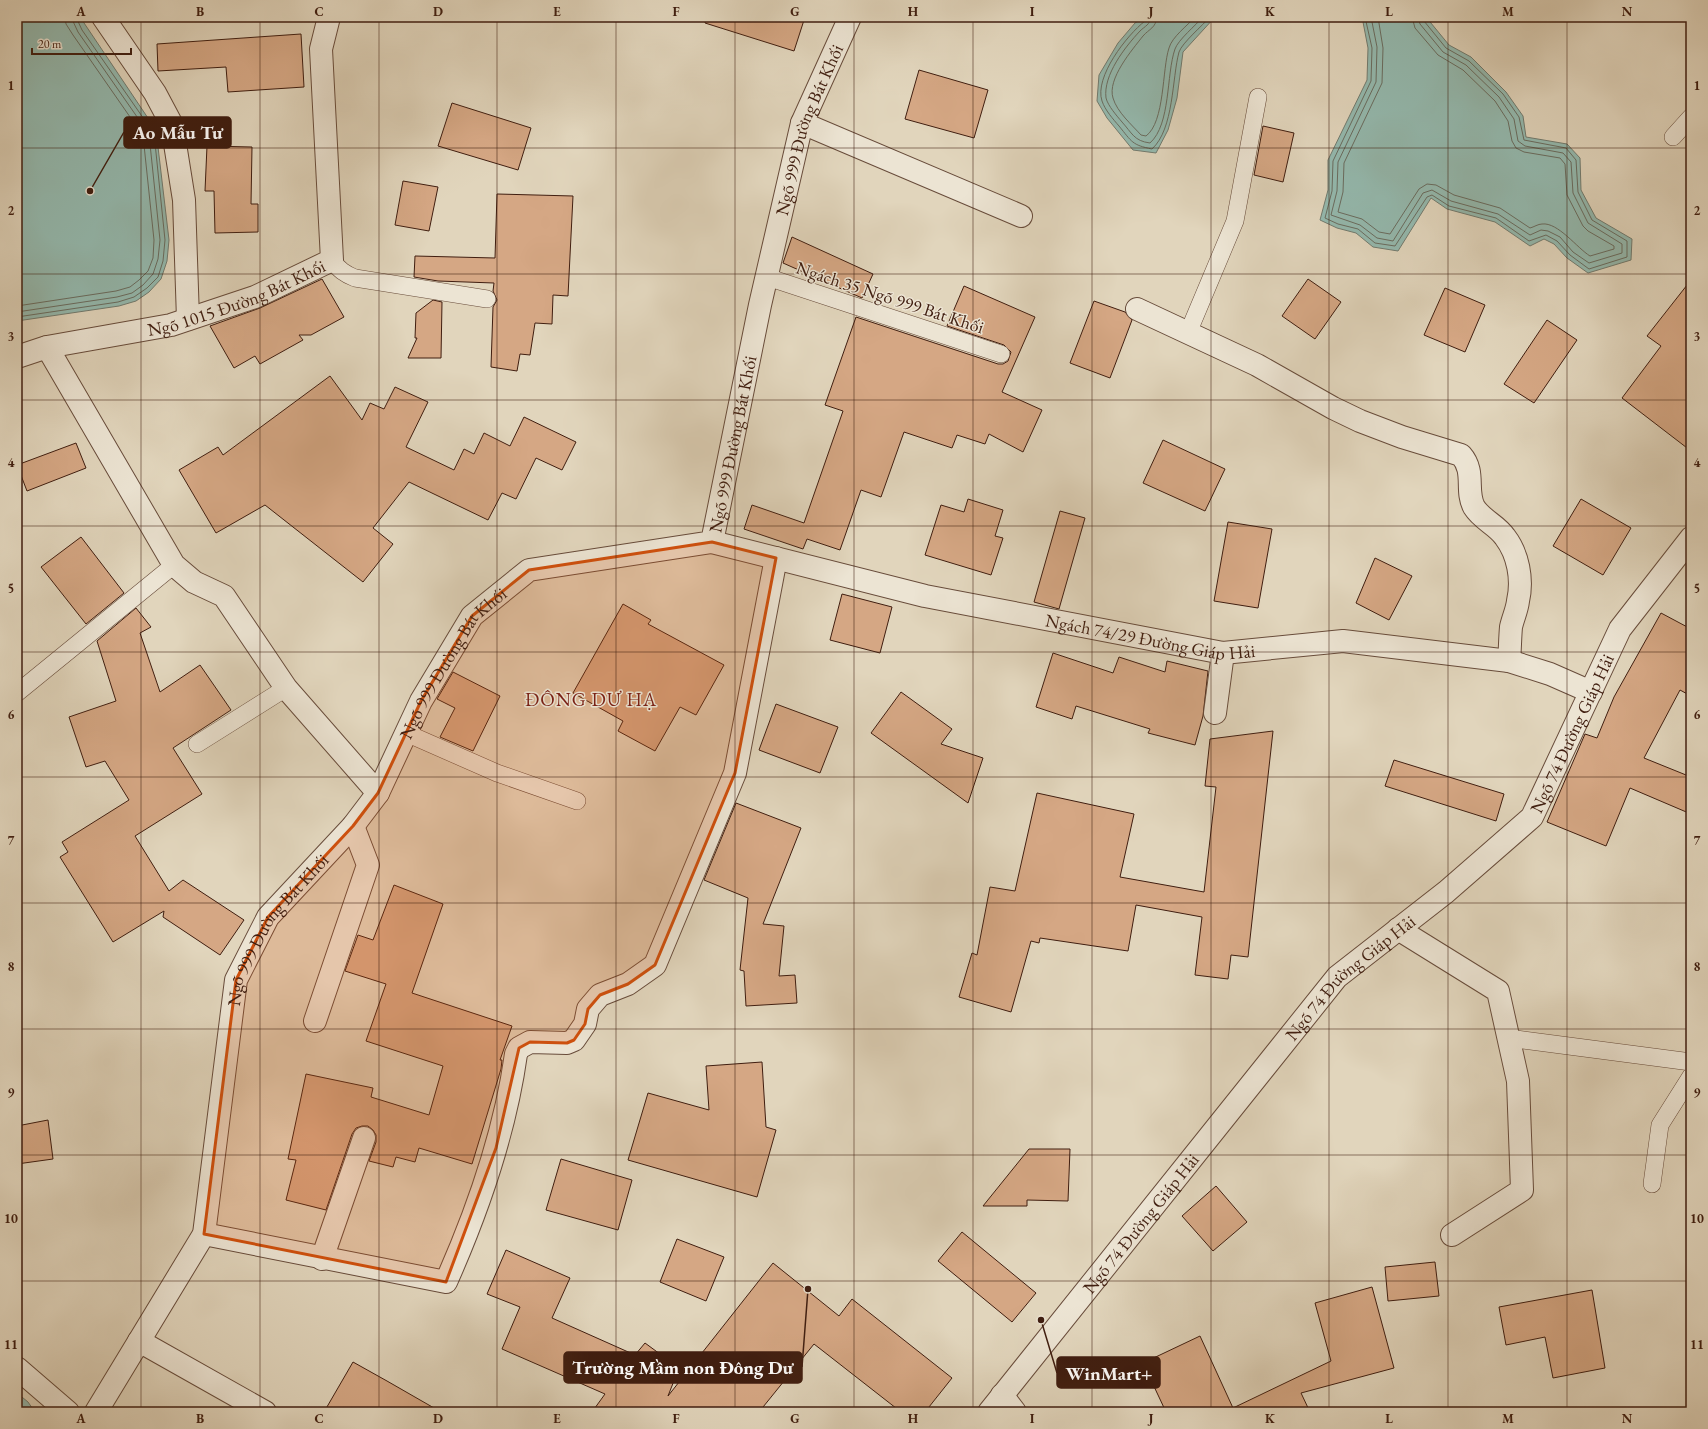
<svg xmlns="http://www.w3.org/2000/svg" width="1708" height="1429" font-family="'EB Garamond',serif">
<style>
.water{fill:#94b9ae;stroke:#727b6f}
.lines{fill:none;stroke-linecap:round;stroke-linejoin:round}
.shore{stroke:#6a6c5f;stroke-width:1}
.building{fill:#d5a784;stroke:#401e10}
.service-casing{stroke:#684c3b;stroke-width:18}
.minor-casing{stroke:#684c3b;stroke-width:24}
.service{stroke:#ece4d3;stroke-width:17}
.minor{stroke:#ece4d3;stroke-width:22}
.marked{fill:#cf500d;fill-opacity:0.2;stroke:#cf500d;stroke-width:3;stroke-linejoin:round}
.grid{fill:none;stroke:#401e10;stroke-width:1;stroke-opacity:0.55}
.labels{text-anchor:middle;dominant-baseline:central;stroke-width:3;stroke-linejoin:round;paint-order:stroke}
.street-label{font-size:18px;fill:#401e10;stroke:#ece4d3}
.neighbourhood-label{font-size:19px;letter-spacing:1px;fill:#7a1f14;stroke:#ece4d3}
.leader{fill:none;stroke:#401e10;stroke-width:1.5}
.callout-dot{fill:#401e10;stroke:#ece4d3;stroke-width:1.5}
.callout{fill:#401e10;stroke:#401e10;stroke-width:1.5}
.callout-label{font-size:19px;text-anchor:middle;font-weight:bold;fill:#fff}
.neatline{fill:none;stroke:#401e10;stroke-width:1.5}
.grid-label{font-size:13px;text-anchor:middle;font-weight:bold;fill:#401e10}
</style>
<rect width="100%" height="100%" fill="#e1d5bc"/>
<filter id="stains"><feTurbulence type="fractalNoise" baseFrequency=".005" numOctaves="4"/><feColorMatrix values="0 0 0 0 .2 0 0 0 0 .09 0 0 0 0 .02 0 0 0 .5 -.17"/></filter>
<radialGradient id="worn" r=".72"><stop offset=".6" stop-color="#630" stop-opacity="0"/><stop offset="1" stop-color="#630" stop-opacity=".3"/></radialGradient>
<g class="water">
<polygon points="17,17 80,17 156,130 169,240 167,261 161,279 149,292 136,301 119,306 17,321"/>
<polygon points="1144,17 1215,17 1183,52 1177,98 1168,130 1156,153 1133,150 1107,118 1097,101 1099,75 1118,43 1135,23"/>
<polygon points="1360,17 1426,17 1449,45 1471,57 1506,92 1523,116 1526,137 1567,144 1580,158 1581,190 1596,218 1632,239 1631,260 1588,273 1567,258 1554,244 1544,239 1530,246 1495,222 1447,209 1431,198 1398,251 1373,247 1356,233 1337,228 1320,220 1328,190 1328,160 1367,80 1368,48 1363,22"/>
<polygon points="17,1393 28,1402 35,1412 17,1412"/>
</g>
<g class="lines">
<g class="shore">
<path d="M 1146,17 L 1145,21 C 1127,35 1094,77 1102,101 C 1105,110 1113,119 1119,126 C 1132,142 1132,145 1152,149 C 1174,129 1172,78 1179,52 C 1182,43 1203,25 1210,17"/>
<path d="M 1151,17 C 1150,25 1145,26 1140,31 C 1125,47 1103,75 1106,98 C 1108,106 1117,116 1122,122 C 1132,133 1134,141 1150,143 C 1171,124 1166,75 1175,49 C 1178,40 1196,25 1203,17"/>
<path d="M 1157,17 C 1156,28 1149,29 1143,36 C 1132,50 1107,79 1113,98 C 1117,112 1132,125 1141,135 L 1146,136 C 1165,122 1162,69 1169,48 C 1172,37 1187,26 1195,17"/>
<polyline points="1365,17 1372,48 1371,81 1333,161 1332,191 1325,218 1338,224 1358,229 1375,243 1395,246 1427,197 1432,195 1449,206 1496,218 1529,241 1546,235 1557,241 1570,255 1589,269 1627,257 1627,241 1592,220 1578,192 1576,160 1566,148 1524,140 1519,117 1503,94 1469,61 1446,48 1424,21 1423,17"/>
<polyline points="1371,17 1377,47 1376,82 1338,162 1337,191 1331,215 1360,225 1377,238 1393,241 1423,193 1432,190 1451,201 1498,214 1530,235 1541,230 1548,231 1560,237 1573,252 1589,263 1622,253 1622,244 1588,223 1573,193 1571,162 1563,153 1525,146 1518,141 1514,119 1499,97 1466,65 1443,52 1420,24 1418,17"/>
<path d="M 1378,17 L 1383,48 L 1382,83 L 1344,163 L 1343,192 L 1338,212 L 1362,219 L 1379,232 L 1390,234 L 1419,189 L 1427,184 L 1436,185 L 1454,195 L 1500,208 L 1530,228 C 1534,227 1538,224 1542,224 C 1558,222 1577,248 1590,256 L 1614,249 L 1614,246 L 1588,231 L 1583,226 L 1567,195 L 1565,164 L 1560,158 L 1524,152 L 1516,148 L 1512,141 L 1508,121 L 1495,101 L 1463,70 L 1438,55 L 1415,28 L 1412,17"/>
<polyline points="17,306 116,291 130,287 139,280 148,271 153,258 154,240 144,145 137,127 73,35 66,24 65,17"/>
<polyline points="17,312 117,297 132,293 143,285 153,274 158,259 160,240 150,144 147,133 142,124 78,32 71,17"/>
<polyline points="17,317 118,302 134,297 147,288 158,277 163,261 165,240 155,143 152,132 146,122 82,30 76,17"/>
</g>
</g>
<g class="building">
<polygon points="706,17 805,17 794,51 705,23"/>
<polygon points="301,34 304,87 228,92 226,67 158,71 157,44"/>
<polygon points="919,70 988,90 974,138 905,119"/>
<polygon points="452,103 531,128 518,170 438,146"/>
<polygon points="1263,126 1294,133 1283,182 1254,175"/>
<polygon points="207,146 252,147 251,204 258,204 258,232 215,233 214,191 205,191"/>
<polygon points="403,181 438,187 429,231 395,225"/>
<polygon points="497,194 573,196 568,296 553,295 552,324 535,323 530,355 520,354 517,371 491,367 493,307 497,300 493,291 494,283 438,281 414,277 415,256 495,258"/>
<polygon points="792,237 873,274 862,298 783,263"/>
<polygon points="322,279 344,317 311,335 299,335 303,340 260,364 255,356 234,368 210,326 260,308"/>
<polygon points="1308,279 1341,302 1315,339 1282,316"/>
<polygon points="1691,280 1691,451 1622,398 1661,346 1647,336"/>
<polygon points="964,286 1035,317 1002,392 1042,410 1023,452 989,434 985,444 957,435 952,448 904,432 881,497 861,490 840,550 807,539 803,549 744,529 752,505 804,523 843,411 825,405 856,317 998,364 1003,364 1008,361 1011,352 1004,345 947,326"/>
<polygon points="1445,288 1485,305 1465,352 1424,335"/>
<polygon points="433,300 442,302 441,358 408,358 417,338 415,338 416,313"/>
<polygon points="1094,301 1125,312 1132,320 1110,378 1070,363"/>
<polygon points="1547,320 1577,340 1534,403 1504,384"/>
<polygon points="330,376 362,420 370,403 384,409 395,387 428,402 406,447 454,470 464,449 474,454 484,433 510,446 524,417 576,442 562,470 536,458 516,499 502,493 488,520 409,482 373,528 393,544 363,582 265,505 216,533 179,470 218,447 223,455"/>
<polygon points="1163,440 1225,469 1205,511 1143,483"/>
<polygon points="76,443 86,468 27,491 17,465"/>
<polygon points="968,499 1003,510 995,536 1003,538 991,575 925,555 941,505 964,512"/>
<polygon points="1581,499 1631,528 1603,575 1553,546"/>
<polygon points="1060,511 1085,518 1059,609 1034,602"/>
<polygon points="1228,522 1272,529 1258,608 1214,601"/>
<polygon points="81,537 124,593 86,624 41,567"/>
<polygon points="1375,558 1412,576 1389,620 1356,603"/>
<polygon points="842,594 892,607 880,653 830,640"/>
<polygon points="623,604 651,620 648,624 724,665 696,715 680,707 655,751 618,731 623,721 573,693"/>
<polygon points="136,608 151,627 140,633 160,692 200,665 231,710 173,748 202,794 135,836 169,891 183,880 244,920 220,955 163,917 164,911 113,942 60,857 68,852 62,842 129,800 105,761 86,767 69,717 116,701 97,641"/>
<polygon points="1661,613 1691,629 1691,696 1680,690 1644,758 1691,777 1691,814 1630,788 1606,846 1547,822 1585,734 1597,738 1614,697"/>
<polygon points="1053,653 1113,673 1119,657 1165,672 1167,661 1208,671 1203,716 1195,745 1148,733 1150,729 1076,706 1072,719 1036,707"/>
<polygon points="453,672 500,696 473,751 440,737 455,708 437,699"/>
<polygon points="901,692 952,729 941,744 983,758 968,803 871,733"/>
<polygon points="776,704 838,727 820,773 759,750"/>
<polygon points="1273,731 1248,957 1231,955 1228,979 1195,975 1202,917 1136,905 1128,951 1040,938 1039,943 1031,941 1011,1012 959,997 972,953 977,955 990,887 1015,891 1037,793 1134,814 1120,877 1204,892 1216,787 1205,786 1210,739"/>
<polygon points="1394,760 1504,794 1496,821 1385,786"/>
<polygon points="736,803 801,828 763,924 784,926 779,976 795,975 797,1003 746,1006 744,971 740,970 748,898 704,880"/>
<polygon points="394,885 443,904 412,993 512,1026 500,1060 502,1060 501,1069 472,1164 419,1148 415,1162 396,1157 393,1167 369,1161 376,1142 376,1135 373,1130 368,1126 362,1126 356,1128 352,1134 326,1210 286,1200 296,1160 288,1159 306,1074 373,1088 371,1097 429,1115 443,1066 366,1041 386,984 345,971 358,935 373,940"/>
<polygon points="762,1062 766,1127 776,1130 757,1197 628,1160 648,1093 709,1110 706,1066"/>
<polygon points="48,1120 53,1159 17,1164 17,1126"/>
<polygon points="1029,1149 1070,1149 1068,1201 1027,1200 1027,1206 983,1206"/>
<polygon points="561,1159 632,1180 618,1230 546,1210"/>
<polygon points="1216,1186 1247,1222 1213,1251 1182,1216"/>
<polygon points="962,1232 1036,1293 1012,1322 938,1261"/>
<polygon points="677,1239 724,1257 706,1301 660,1282"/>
<polygon points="506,1250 570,1278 552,1318 635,1355 645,1343 679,1368 668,1396 773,1263 839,1316 852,1299 952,1378 925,1412 901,1412 814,1344 759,1412 592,1412 605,1394 502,1349 520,1307 487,1294"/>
<polygon points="1435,1262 1439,1296 1388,1301 1385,1267"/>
<polygon points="1372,1287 1394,1368 1301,1393 1310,1412 1166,1412 1143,1363 1200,1336 1233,1408 1331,1361 1315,1303"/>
<polygon points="1592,1290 1605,1368 1553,1378 1545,1337 1506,1345 1499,1307"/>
<polygon points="353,1362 387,1381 441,1412 324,1412"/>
</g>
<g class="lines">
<defs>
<g id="service">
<polyline points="1673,137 1691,117"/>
<path d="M 332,260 C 339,270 345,274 355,278 L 487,299"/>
<polyline points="767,277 1001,354"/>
<polyline points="1188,333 1235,221 1258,97"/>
<polyline points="17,693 174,565"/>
<polyline points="406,733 497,773 577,801"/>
<polyline points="197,744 286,688"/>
<polyline points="1508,1038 1691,1062"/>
<polyline points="1652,1184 1660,1125 1691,1076"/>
</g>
<g id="minor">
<polyline points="103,17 155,93 172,125 184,200 188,319"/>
<polyline points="802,123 1021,216"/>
<path d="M 1137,309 L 1257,365 L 1333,408 L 1360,421 L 1402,437 L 1461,455 C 1476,472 1465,490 1474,507 C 1482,520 1497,525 1505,537 C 1518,554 1523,579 1518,601 C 1517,610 1513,618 1511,627 C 1510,638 1510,650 1509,661"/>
<polyline points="47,347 174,565 194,582 224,596 286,688 378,793"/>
<path id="s1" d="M 17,357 L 47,347 L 171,325 L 255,297 L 332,260 L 321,49 L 329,17"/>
<path id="s2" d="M 712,542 L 925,596 L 1223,653 L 1343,641 L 1509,661 L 1550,674 L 1591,692"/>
<polyline points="1215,713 1223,653"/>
<polyline points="1398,929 1498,991 1518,1081 1522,1190 1452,1235"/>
<polyline points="315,1021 368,865 353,826"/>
<path d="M 204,1234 L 446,1282 C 478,1210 505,1133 516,1054 L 519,1048 L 530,1042 L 567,1043 L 574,1040 L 585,1024 L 588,1009 L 600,995 L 628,984 L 655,965 L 735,773 L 776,558"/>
<polyline points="322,1259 364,1138"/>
<polyline points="139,1341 265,1412"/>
<polyline points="17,1368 68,1412"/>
<polyline points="1002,1395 1015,1412"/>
<path id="s3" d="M 96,1412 L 204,1234 L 236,980 L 268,917 L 353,826 L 378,793 L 421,701 L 472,616 L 529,570 L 712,542 L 760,305 L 802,123 L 850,17"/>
<path id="s4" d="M 989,1412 L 1337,977 L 1446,892 L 1532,817 L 1620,629 L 1691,538"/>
</g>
</defs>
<use href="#service" class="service-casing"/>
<use href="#minor" class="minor-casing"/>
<use href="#service" class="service"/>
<use href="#minor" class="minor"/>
</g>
<path class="marked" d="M 712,542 L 776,558 L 735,773 L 655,965 L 628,984 L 600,995 L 588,1009 L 585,1024 L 574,1040 L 567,1043 L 530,1042 L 519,1048 L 496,1148 L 446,1282 L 204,1234 L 236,980 L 268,917 L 353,826 L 378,793 L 421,701 L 472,616 L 529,570 Z"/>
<path class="grid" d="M 141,17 L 141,1412M 260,17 L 260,1412M 379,17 L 379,1412M 497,17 L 497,1412M 616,17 L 616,1412M 735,17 L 735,1412M 854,17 L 854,1412M 973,17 L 973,1412M 1092,17 L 1092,1412M 1211,17 L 1211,1412M 1329,17 L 1329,1412M 1448,17 L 1448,1412M 1567,17 L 1567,1412M 17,148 L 1691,148M 17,274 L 1691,274M 17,400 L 1691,400M 17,526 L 1691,526M 17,652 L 1691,652M 17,777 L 1691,777M 17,903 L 1691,903M 17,1029 L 1691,1029M 17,1155 L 1691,1155M 17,1281 L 1691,1281"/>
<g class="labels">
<g class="street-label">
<text stroke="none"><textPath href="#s3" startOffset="1584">Ngõ 999 Đường Bát Khối</textPath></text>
<text stroke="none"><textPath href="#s1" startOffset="228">Ngõ 1015 Đường Bát Khối</textPath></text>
<text transform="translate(890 297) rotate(18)">Ngách 35 Ngõ 999 Bát Khối</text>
<text stroke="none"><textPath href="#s3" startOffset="1260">Ngõ 999 Đường Bát Khối</textPath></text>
<text stroke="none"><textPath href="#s2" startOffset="449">Ngách 74/29 Đường Giáp Hải</textPath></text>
<text stroke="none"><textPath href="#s3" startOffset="852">Ngõ 999 Đường Bát Khối</textPath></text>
<text stroke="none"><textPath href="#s4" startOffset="902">Ngõ 74 Đường Giáp Hải</textPath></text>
<text stroke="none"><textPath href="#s3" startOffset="528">Ngõ 999 Đường Bát Khối</textPath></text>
<text stroke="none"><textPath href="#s4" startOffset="566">Ngõ 74 Đường Giáp Hải</textPath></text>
<text stroke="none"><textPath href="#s4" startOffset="242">Ngõ 74 Đường Giáp Hải</textPath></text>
</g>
<g class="neighbourhood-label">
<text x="591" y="699">ĐÔNG DƯ HẠ</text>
</g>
</g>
<path class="leader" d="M90 191L124 132M808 1289L802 1367M1041 1320L1057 1373"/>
<g class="callout-dot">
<circle cx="90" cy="191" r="4"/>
<circle cx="808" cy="1289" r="4"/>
<circle cx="1041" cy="1320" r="4"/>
</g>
<g class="callout">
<rect x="124" y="117" width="107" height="31" rx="4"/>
<rect x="564" y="1352" width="238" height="31" rx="4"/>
<rect x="1057" y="1357" width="103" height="31" rx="4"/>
</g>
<g class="callout-label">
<text x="178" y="139">Ao Mẫu Tư</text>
<text x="683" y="1374">Trường Mầm non Đông Dư</text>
<text x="1109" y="1380">WinMart+</text>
</g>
<rect width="1708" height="1429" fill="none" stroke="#e1d5bc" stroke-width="44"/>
<path d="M32 48v6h99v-6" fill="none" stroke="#401e10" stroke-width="2"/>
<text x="38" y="48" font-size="12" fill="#401e10" stroke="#ece4d3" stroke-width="3" paint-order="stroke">20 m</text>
<rect x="22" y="22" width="1664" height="1385" class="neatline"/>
<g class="grid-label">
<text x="81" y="16">A</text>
<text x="200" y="16">B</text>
<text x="319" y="16">C</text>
<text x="438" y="16">D</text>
<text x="557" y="16">E</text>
<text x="676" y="16">F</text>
<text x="795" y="16">G</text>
<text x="913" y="16">H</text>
<text x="1032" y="16">I</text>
<text x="1151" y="16">J</text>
<text x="1270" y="16">K</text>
<text x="1389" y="16">L</text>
<text x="1508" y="16">M</text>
<text x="1627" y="16">N</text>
<text x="11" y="90">1</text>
<text x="1697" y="90">1</text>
<text x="11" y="215">2</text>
<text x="1697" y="215">2</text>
<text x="11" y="341">3</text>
<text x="1697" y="341">3</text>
<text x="11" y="467">4</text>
<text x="1697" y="467">4</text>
<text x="11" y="593">5</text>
<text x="1697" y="593">5</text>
<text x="11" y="719">6</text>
<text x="1697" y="719">6</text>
<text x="11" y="845">7</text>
<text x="1697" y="845">7</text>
<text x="11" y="971">8</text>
<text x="1697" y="971">8</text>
<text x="11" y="1097">9</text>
<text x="1697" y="1097">9</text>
<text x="11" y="1223">10</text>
<text x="1697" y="1223">10</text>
<text x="11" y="1349">11</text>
<text x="1697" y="1349">11</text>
<text x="81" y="1423">A</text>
<text x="200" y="1423">B</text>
<text x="319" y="1423">C</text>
<text x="438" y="1423">D</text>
<text x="557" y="1423">E</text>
<text x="676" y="1423">F</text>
<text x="795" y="1423">G</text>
<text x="913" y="1423">H</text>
<text x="1032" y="1423">I</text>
<text x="1151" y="1423">J</text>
<text x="1270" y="1423">K</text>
<text x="1389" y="1423">L</text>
<text x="1508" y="1423">M</text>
<text x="1627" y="1423">N</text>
</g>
<rect width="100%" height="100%" filter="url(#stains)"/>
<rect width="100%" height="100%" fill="url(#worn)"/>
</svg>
